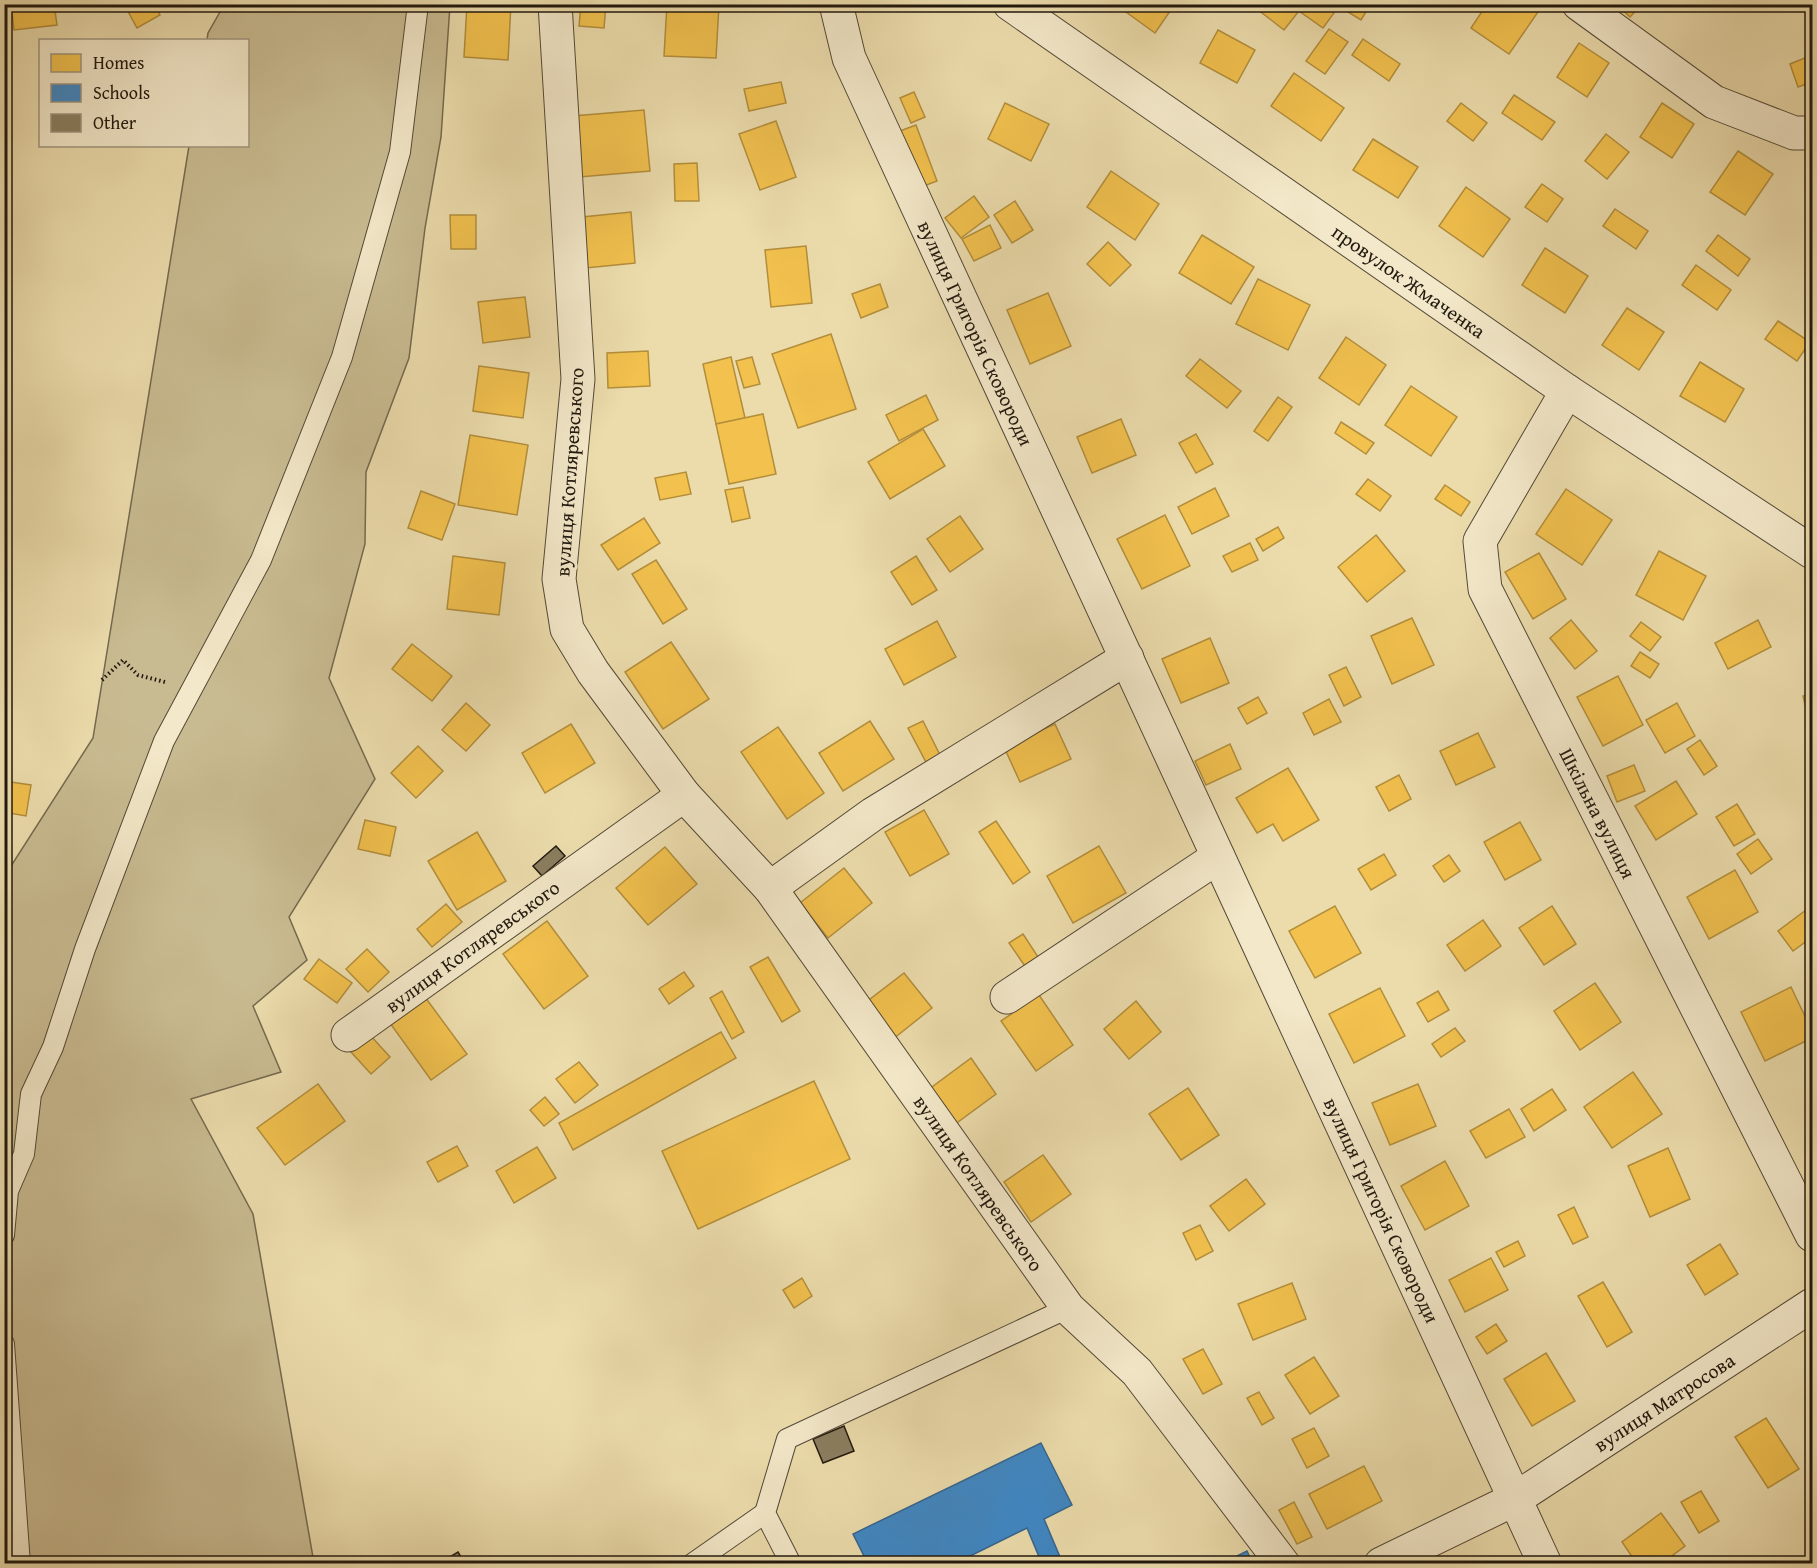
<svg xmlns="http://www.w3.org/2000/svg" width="1817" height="1568" font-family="'Gentium Book Plus',serif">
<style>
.green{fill:#c9bb91;stroke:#746a50;stroke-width:1.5}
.homes{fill:#f2c14e;stroke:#b38e3b;stroke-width:1.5}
.schools{fill:#3f88c5;stroke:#36668e;stroke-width:1.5}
.building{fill:#8a7e60;stroke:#20180e;stroke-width:1.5}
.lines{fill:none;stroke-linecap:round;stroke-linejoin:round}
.service-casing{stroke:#534936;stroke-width:22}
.minor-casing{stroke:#534936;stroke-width:35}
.tertiary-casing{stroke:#534936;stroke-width:35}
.path{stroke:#20180e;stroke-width:4;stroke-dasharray:1.5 3;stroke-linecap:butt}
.service{stroke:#f3e8c9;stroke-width:20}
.minor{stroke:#f3e8c9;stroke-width:33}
.tertiary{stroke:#f3e8c9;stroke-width:33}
.labels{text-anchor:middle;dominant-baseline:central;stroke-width:6;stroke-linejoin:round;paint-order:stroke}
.street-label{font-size:20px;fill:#20180e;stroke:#f3e8c9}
</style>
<rect width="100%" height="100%" fill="#ecdcac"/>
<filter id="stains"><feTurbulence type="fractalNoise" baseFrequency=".00333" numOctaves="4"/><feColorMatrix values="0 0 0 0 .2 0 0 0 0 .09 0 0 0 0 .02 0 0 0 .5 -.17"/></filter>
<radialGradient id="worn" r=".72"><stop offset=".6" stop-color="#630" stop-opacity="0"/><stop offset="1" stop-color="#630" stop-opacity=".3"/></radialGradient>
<polygon class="green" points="224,5 450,5 441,137 425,228 409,358 366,472 365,544 329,678 375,779 289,917 307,960 253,1006 281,1072 191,1099 253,1214 314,1563 5,1563 4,877 93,738 189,146 248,146 248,40 207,40 208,33"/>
<g class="homes">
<polygon points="11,4 54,4 57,25 14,30"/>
<polygon points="124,4 154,4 160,15 137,28"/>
<polygon points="467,4 511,4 508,60 464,57"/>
<polygon points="581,4 606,4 604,28 579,26"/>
<polygon points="667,4 719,5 716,58 664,56"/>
<polygon points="1115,4 1175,4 1155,33"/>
<polygon points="1260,4 1290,4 1299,11 1284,30 1257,9"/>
<polygon points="1304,4 1323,4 1334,13 1323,28 1299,11"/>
<polygon points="1335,4 1370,4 1370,5 1361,20"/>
<polygon points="1487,4 1527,4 1538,12 1509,54 1471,28"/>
<polygon points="1616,4 1642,4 1630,17"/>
<polygon points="1329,29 1348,42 1325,74 1306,61"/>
<polygon points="1218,30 1255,50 1237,83 1200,63"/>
<polygon points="1363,39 1400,64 1389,81 1352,55"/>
<polygon points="1579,43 1609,63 1587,97 1557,77"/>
<polygon points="1812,55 1812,82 1798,87 1790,64"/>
<polygon points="1294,73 1344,108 1321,141 1271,106"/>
<polygon points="781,82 786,103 749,111 744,89"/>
<polygon points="914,92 925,117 911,123 900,98"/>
<polygon points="1514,95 1555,122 1542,140 1502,113"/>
<polygon points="1005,103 1049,124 1031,161 988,139"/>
<polygon points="1461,103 1487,123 1473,141 1447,121"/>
<polygon points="1662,103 1694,124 1672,158 1640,137"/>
<polygon points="644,110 650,171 579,177 573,116"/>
<polygon points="776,121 796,177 760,190 739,134"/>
<polygon points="916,125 937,181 921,187 900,131"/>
<polygon points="1606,134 1629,152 1607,179 1585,161"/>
<polygon points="1373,139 1418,167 1398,198 1353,170"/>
<polygon points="1738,151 1773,174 1745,215 1710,192"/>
<polygon points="697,163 699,201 675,201 674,164"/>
<polygon points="1111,171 1159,204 1135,240 1087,207"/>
<polygon points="1542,184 1563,199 1547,222 1525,207"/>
<polygon points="1466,187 1510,219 1483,257 1439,226"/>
<polygon points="974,196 989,217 961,238 945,218"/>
<polygon points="1015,201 1033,230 1012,243 994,215"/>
<polygon points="1615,209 1648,231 1636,249 1603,226"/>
<polygon points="631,212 635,263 586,268 582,217"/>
<polygon points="450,215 476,215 476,249 451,249"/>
<polygon points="990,225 1001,248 974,261 962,239"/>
<polygon points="1202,235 1254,267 1231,304 1179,273"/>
<polygon points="1718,235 1750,259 1738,276 1706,251"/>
<polygon points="1108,242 1131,265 1110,286 1087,264"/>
<polygon points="806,246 812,303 771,307 765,250"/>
<polygon points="1545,248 1588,276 1565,313 1522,285"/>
<polygon points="1696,265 1731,290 1717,310 1682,285"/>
<polygon points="1258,279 1310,305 1288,350 1236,324"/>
<polygon points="880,284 888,307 861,318 852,294"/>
<polygon points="1048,293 1071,346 1030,364 1007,310"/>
<polygon points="525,297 530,337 483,343 478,302"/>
<polygon points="1627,308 1664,332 1639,370 1602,345"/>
<polygon points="1778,321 1810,342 1797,361 1765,339"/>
<polygon points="831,334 856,409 798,428 772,354"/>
<polygon points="1346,337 1386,365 1359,405 1319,378"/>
<polygon points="648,351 650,386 608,388 607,353"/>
<polygon points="731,357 745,418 716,424 703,364"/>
<polygon points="752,357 760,384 744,388 736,361"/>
<polygon points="1200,359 1241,391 1227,408 1186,376"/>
<polygon points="1700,362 1744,389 1725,422 1680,396"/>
<polygon points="479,366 529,373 523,418 473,411"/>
<polygon points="1411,386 1457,417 1431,456 1385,425"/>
<polygon points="926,395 938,420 899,441 886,415"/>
<polygon points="1278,397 1292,407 1268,441 1254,431"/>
<polygon points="763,414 776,474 729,484 716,424"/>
<polygon points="1121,419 1136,455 1092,473 1077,437"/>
<polygon points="1341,422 1374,443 1366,454 1335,433"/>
<polygon points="923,429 945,466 890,499 868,462"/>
<polygon points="1196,434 1213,464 1196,473 1179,443"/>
<polygon points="470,435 528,445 517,515 458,505"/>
<polygon points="686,472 691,494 660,500 655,478"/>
<polygon points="1368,479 1391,496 1380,511 1356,494"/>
<polygon points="1445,485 1470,502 1461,516 1435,499"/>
<polygon points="743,487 750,518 732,522 725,490"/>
<polygon points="1215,488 1229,516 1192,534 1178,507"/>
<polygon points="1566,489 1612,520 1582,565 1536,534"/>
<polygon points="421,491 455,504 442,540 408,528"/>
<polygon points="1165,515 1190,566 1142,589 1117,539"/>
<polygon points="960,516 983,549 950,572 927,539"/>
<polygon points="644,518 660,543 618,570 601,545"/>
<polygon points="1278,527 1284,538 1263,551 1256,539"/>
<polygon points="1376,535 1405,571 1367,602 1338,567"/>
<polygon points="1250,543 1258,560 1232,572 1223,556"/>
<polygon points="1659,551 1706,576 1683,620 1636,595"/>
<polygon points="1539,553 1566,599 1533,619 1505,572"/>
<polygon points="453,556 505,563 499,615 447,609"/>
<polygon points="916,556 937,590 912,605 891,572"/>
<polygon points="656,560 687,609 663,624 632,574"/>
<polygon points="1412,618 1434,665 1392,684 1371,636"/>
<polygon points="1571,620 1597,651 1575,669 1550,638"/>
<polygon points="1758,620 1771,647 1728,669 1715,643"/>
<polygon points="937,621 956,657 904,685 885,649"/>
<polygon points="1641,622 1661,637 1650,651 1630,636"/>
<polygon points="1210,638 1229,683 1181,703 1162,659"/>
<polygon points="671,642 709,699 663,729 625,672"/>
<polygon points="412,644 452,676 432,701 392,669"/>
<polygon points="1640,652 1659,664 1650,678 1631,666"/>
<polygon points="1346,667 1361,697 1344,706 1329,675"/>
<polygon points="1618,676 1643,725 1603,746 1577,697"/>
<polygon points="1812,694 1812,729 1811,730 1803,696"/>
<polygon points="1258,697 1267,713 1247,724 1238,708"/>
<polygon points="1329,699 1341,722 1314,735 1303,713"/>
<polygon points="466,703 490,725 466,751 442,730"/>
<polygon points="1677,703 1695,736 1665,753 1646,720"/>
<polygon points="870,721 894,759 843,791 819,753"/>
<polygon points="923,721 942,759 928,766 908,728"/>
<polygon points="571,724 595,763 545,793 522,753"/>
<polygon points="1055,724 1071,759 1020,782 1004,747"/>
<polygon points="778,727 824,793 787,819 741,752"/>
<polygon points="1478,733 1495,767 1456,785 1440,751"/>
<polygon points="1700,740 1717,766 1704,775 1687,749"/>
<polygon points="1230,744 1241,769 1206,785 1195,761"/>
<polygon points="418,746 443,771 416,798 391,773"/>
<polygon points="1634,765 1645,791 1617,802 1607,776"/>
<polygon points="1288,768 1319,820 1283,841 1273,824 1257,833 1236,798"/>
<polygon points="1399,775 1411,799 1389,811 1376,787"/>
<polygon points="4,781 31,785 26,816 4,812"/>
<polygon points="1676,781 1697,814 1656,840 1635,806"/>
<polygon points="1737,804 1755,834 1734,846 1716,817"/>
<polygon points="924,810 949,854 910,876 885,832"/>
<polygon points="365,820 396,827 390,856 358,849"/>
<polygon points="996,821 1030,872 1013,884 979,832"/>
<polygon points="1520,822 1541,860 1505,880 1484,842"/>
<polygon points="477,832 506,881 457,910 428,861"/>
<polygon points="1758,839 1772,859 1751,874 1737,854"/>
<polygon points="1099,846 1126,893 1073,923 1047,876"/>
<polygon points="665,847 697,884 648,925 616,888"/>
<polygon points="1384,854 1396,875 1371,890 1358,869"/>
<polygon points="1449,855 1460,871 1444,882 1433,866"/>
<polygon points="844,868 872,903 828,938 800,903"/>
<polygon points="1735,870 1758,912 1709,939 1687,897"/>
<polygon points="446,904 462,922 432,947 417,929"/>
<polygon points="1335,906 1361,953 1315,978 1289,931"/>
<polygon points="1552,906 1576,944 1544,965 1519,928"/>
<polygon points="1806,910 1812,919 1812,937 1793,951 1778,931"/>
<polygon points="1483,920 1501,946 1465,971 1447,945"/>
<polygon points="547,921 588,976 544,1009 503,954"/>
<polygon points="1023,934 1042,963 1029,972 1009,943"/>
<polygon points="367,949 389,972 368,992 346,969"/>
<polygon points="768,957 800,1011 782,1022 750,967"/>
<polygon points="319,959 352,983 337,1003 304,979"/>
<polygon points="684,972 694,986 669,1004 659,989"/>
<polygon points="904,973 932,1008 893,1039 865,1003"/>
<polygon points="1595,983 1621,1022 1580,1050 1554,1011"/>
<polygon points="1791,987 1812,1031 1812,1038 1765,1061 1741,1012"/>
<polygon points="1380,988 1405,1036 1354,1063 1329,1014"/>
<polygon points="722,991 744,1032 732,1039 710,998"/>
<polygon points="1438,991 1449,1010 1428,1022 1417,1003"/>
<polygon points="422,993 467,1054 431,1080 387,1019"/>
<polygon points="1039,995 1073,1045 1036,1071 1001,1021"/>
<polygon points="1136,1001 1161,1032 1129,1059 1104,1029"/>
<polygon points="1455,1028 1465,1041 1441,1057 1432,1044"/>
<polygon points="721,1032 736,1058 573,1150 559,1123"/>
<polygon points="370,1035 390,1057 371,1074 351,1052"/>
<polygon points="971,1058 996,1094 954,1125 928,1090"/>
<polygon points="579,1062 598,1085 575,1103 556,1079"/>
<polygon points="1633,1072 1662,1114 1612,1148 1584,1107"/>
<polygon points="814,1081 850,1159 698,1229 662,1151"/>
<polygon points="318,1084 345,1121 285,1165 257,1128"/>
<polygon points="1418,1084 1436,1126 1390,1145 1372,1103"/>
<polygon points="1188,1088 1219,1135 1181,1160 1149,1114"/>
<polygon points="1552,1089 1566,1110 1534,1131 1521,1109"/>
<polygon points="545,1097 559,1114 544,1126 530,1110"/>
<polygon points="1509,1109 1525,1137 1486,1158 1470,1131"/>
<polygon points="457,1146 468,1166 438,1182 427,1162"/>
<polygon points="537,1147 556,1178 514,1203 496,1171"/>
<polygon points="1668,1148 1690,1199 1650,1217 1628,1166"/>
<polygon points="1043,1155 1071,1194 1031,1222 1004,1182"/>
<polygon points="1445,1161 1469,1206 1425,1230 1401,1186"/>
<polygon points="1246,1179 1265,1204 1229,1231 1210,1206"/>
<polygon points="1574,1207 1588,1237 1573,1244 1558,1215"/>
<polygon points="1200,1225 1213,1251 1196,1260 1183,1233"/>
<polygon points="1518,1241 1525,1256 1504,1267 1496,1252"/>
<polygon points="1720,1244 1738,1274 1705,1295 1687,1265"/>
<polygon points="1491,1258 1508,1290 1465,1312 1449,1280"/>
<polygon points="802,1278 812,1296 794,1308 783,1290"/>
<polygon points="1603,1282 1632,1332 1607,1347 1578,1296"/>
<polygon points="1292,1283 1306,1319 1253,1340 1238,1304"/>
<polygon points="1496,1324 1507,1341 1487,1354 1476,1337"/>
<polygon points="1203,1349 1222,1384 1203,1394 1183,1359"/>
<polygon points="1546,1353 1575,1401 1532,1426 1504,1379"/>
<polygon points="1314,1357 1339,1396 1310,1414 1285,1375"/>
<polygon points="1259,1392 1274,1418 1262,1425 1247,1398"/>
<polygon points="1766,1418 1799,1469 1768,1488 1735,1437"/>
<polygon points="1314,1428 1329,1456 1307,1468 1292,1439"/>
<polygon points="1364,1466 1382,1501 1327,1529 1309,1494"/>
<polygon points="1701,1491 1719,1521 1699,1533 1681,1502"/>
<polygon points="1294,1502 1312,1537 1297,1544 1279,1510"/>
<polygon points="1661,1513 1685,1546 1661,1564 1637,1564 1622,1542"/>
</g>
<g class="schools">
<polygon points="1041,1443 1072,1505 1044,1519 1063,1564 1042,1564 1027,1528 954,1564 868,1564 853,1534"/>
<polygon points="1247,1551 1253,1564 1221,1564"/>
</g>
<g class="building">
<polygon points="556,846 565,856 542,876 533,866"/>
<polygon points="844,1426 854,1451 823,1463 813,1439"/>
<polygon points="458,1552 465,1564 438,1564"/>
</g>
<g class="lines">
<defs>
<g id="service">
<polyline points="4,1235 8,1191 24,1154 31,1094 53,1047 85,949 164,741 261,560 342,357 400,152 418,4"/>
<polyline points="4,1344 20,1564"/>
<polyline points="692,1564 765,1513"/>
<polyline points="791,1564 765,1513 787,1439 1068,1308"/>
</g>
<g id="minor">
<polyline points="555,4 578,379 559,579 567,629 593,672 684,795 770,888 1068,1308 1137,1372 1283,1564"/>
<polyline points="1579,4 1714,102 1794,133 1812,133"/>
<polyline points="1567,391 1480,541 1485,589 1812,1235"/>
<polyline points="770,888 873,814 1127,658"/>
<polyline points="1007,997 1218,857"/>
<polyline points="348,1035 684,795"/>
<polyline points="1381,1564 1515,1499 1812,1305"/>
</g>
<g id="tertiary">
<polyline points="836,4 849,58 1545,1564"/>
<polyline points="1010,4 1567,391 1812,552"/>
</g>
</defs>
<use href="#service" class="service-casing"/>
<use href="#minor" class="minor-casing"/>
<use href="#tertiary" class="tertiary-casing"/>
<polyline class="path" points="102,680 123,660 138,675 165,682"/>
<use href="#service" class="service"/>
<use href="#minor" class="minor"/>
<use href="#tertiary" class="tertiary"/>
</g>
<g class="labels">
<g class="street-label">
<text transform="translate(1409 281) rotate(35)">провулок Жмаченка</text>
<text transform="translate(976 333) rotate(65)">вулиця Григорія Сковороди</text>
<text transform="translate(569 472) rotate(-86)">вулиця Котляревського</text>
<text transform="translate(1598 813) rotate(63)">Шкільна вулиця</text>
<text transform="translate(472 946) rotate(-36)">вулиця Котляревського</text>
<text transform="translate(979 1183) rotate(55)">вулиця Котляревського</text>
<text transform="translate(1382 1210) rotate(65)">вулиця Григорія Сковороди</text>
<text transform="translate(1664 1402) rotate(-33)">вулиця Матросова</text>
</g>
</g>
<rect width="1817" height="1568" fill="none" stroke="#ecdcac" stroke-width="24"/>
<rect x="6" y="6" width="1805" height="1556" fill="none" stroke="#20180e" stroke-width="3"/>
<rect x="12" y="12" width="1793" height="1544" fill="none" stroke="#20180e" stroke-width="1.5"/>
<rect x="39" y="39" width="210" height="108" fill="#f3e8c9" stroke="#9f957e" stroke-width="1.5"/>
<rect x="51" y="54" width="30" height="18" fill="#f2c14e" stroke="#9f957e" stroke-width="1.5"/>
<text x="93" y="69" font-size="18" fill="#20180e">Homes</text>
<rect x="51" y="84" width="30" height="18" fill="#3f88c5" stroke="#9f957e" stroke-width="1.5"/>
<text x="93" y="99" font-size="18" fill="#20180e">Schools</text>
<rect x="51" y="114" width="30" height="18" fill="#8a7e60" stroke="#9f957e" stroke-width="1.5"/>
<text x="93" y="129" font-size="18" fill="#20180e">Other</text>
<rect width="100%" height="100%" filter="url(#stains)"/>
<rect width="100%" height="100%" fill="url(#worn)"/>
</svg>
